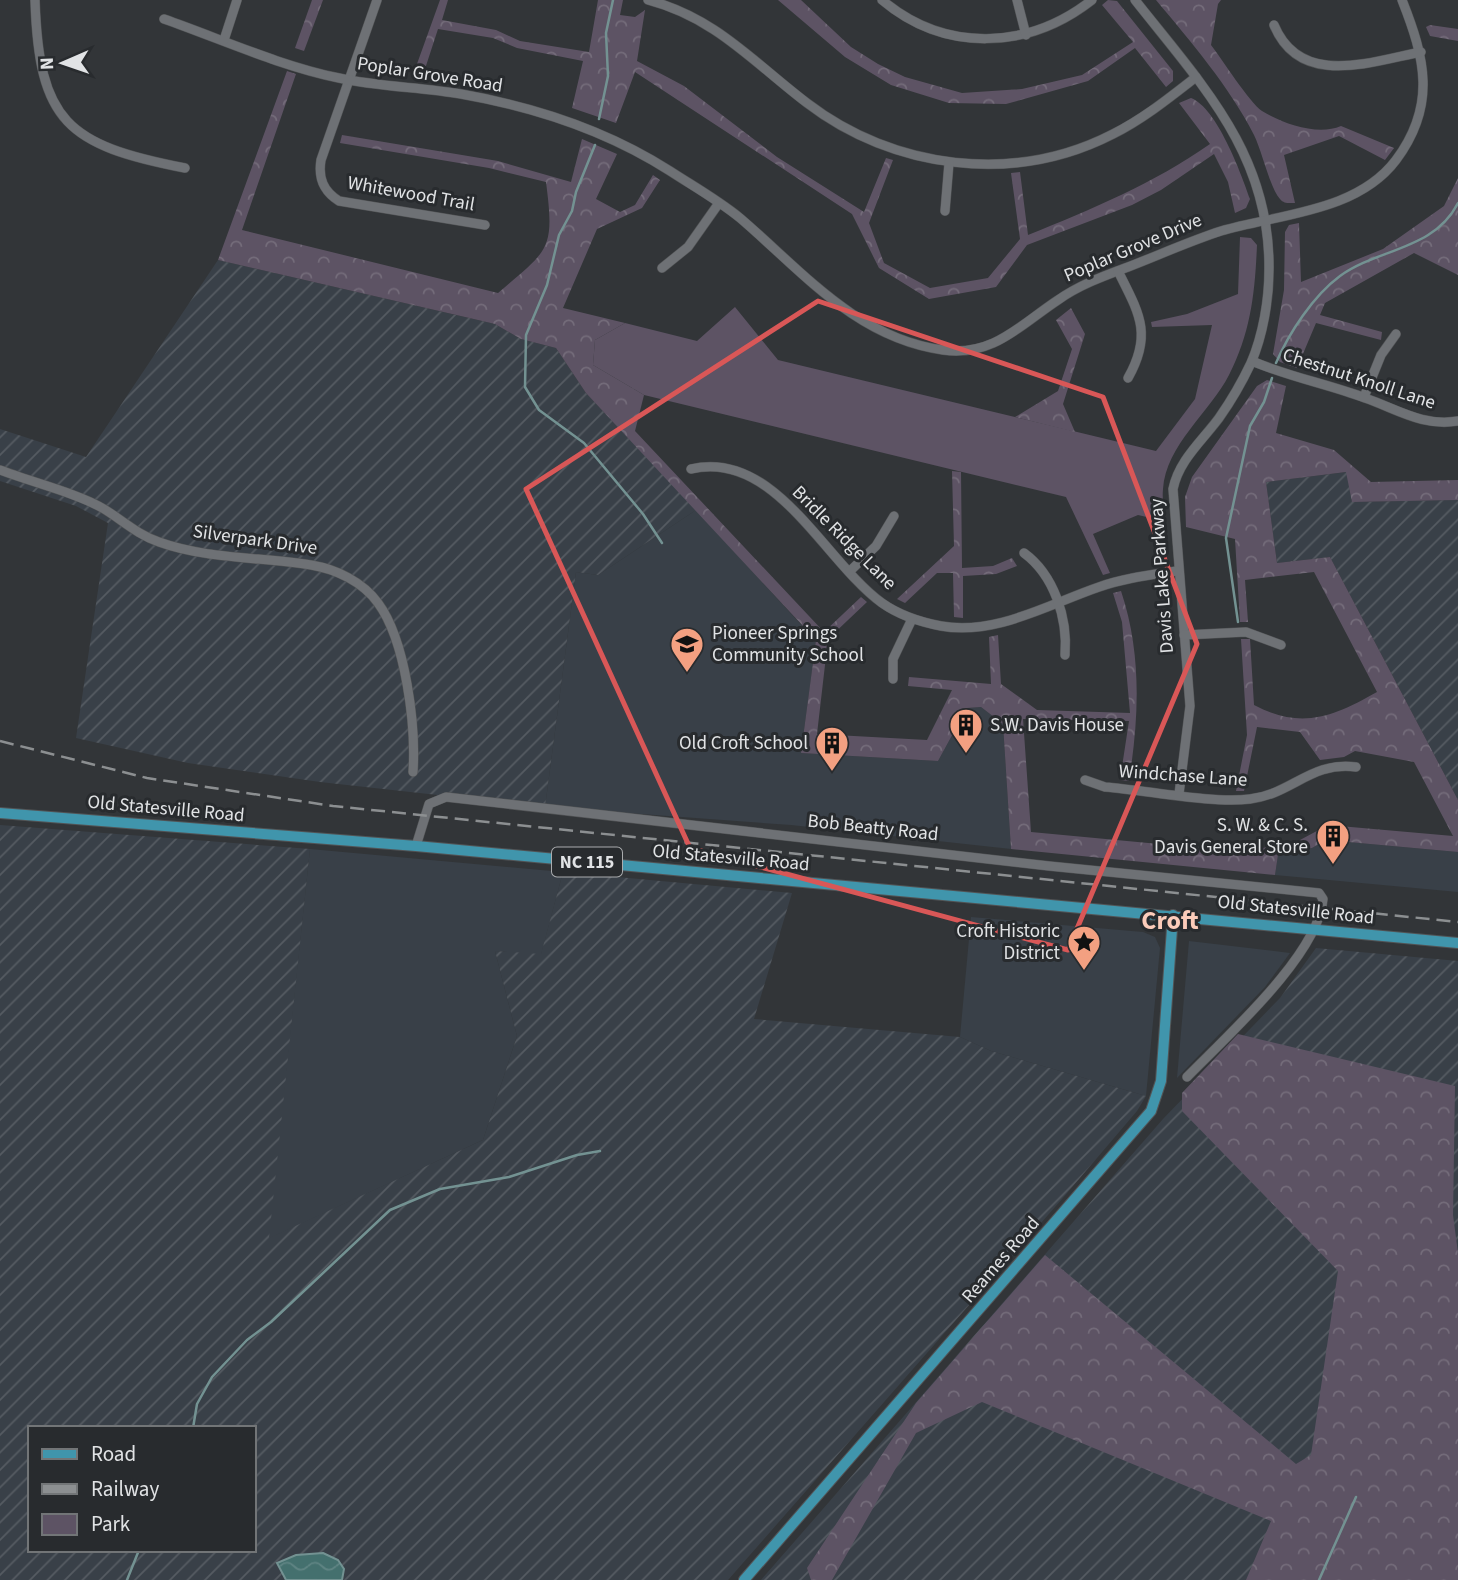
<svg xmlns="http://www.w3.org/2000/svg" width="1458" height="1580" font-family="'Source Sans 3',sans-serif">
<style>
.built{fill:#394048}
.industrial{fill:url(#industrial-furrows);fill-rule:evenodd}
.green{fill:#5d5364}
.forest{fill:url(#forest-crowns)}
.water{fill:url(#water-waves);stroke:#739292;stroke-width:2}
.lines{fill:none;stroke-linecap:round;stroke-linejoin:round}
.stream{stroke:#739292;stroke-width:2.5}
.minor-casing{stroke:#525456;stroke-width:10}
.major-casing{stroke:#525456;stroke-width:12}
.minor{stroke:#6e7175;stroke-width:9}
.major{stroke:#4095ac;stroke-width:10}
.rail{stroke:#8c8f91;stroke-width:2.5;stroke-dasharray:14 7;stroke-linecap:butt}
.marked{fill:none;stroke:#d95757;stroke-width:5;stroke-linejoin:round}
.labels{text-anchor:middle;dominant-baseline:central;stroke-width:6;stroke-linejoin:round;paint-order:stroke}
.shield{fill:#282b2e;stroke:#aaacae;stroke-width:2}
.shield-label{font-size:18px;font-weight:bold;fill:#e1e3e5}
.street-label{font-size:19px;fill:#e1e3e5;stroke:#282b2e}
.poi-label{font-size:19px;fill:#e1e3e5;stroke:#282b2e;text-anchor:end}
.district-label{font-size:26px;font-weight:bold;fill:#fcccba;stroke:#282b2e}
</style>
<defs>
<pattern id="industrial-furrows" width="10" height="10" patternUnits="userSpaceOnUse" patternTransform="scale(1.75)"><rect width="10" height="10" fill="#394048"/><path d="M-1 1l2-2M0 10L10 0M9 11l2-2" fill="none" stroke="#555b62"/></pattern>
<pattern id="forest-crowns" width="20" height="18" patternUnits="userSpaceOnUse" patternTransform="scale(1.75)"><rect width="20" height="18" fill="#5d5364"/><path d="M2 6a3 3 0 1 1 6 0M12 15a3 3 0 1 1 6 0" fill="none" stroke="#746c7a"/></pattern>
<pattern id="water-waves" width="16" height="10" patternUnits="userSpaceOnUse" patternTransform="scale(1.75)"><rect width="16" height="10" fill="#44706e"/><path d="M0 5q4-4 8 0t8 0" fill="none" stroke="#5f8483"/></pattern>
</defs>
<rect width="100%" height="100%" fill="#323538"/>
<g class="built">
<polygon points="696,510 816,641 801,753 938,761 967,708 981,707 1003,724 1011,849 791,825 545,807 576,572 598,575"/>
<polygon points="1326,840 1458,852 1458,892 1275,875 1278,855 1312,848"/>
<polygon points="310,849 563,872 541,955 495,951 517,1036 483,1140 268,1239"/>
<polygon points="971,917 1143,932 1155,937 1160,948 1146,1096 991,1051 960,1037"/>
<polygon points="1189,941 1290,953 1265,987 1177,1078"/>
</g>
<g class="industrial">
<polygon points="218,260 495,324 521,339 556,348 586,393 696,510 598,575 576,572 545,807 320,782 188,763 76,738 108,523 76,506 0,481 0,429 86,457"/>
<polygon points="1347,472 1352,502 1458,500 1458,800 1330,557 1277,563 1266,482"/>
<path d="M 0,825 L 310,849 L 269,1238 L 483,1140 L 517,1036 L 495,951 L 541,954 L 563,872 L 792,893 L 754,1019 L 960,1037 L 991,1051 L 1146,1096 L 1137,1111 L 1062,1199 L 728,1580 L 0,1580 ZM 30,1428 L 254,1428 L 254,1550 L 30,1550 Z"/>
<polygon points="1316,948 1458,961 1458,1580 761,1580 1163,1119 1280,998"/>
</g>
<path class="green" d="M 1240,237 L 1251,238 L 1257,245 C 1255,292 1251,332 1229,375 C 1210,412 1166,445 1163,489 C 1162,499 1164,511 1164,521 L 1138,515 L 1093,534 L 1110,573 L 1103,575 L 1066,497 L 644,395 L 593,365 L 595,340 L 625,323 L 697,341 L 735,307 L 778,360 L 1156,451 L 1195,399 L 1212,325 L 1152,327 L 1151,322 L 1187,314 L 1238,294 Z"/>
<g class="forest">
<polygon points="312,0 323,0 304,51 295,48"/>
<path d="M 440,0 L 448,0 L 442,20 L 496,30 L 520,41 L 589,52 L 598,0 L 623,0 L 620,15 L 635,17 L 645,10 L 637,61 L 684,86 L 777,157 L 864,212 L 886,158 L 893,160 L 869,223 L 884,263 L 930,288 L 988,278 L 1020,239 L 1011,173 L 1020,172 L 1028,235 C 1092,209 1153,184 1210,144 L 1179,103 L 1191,98 C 1217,108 1241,173 1250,199 L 1246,208 L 1235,213 L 1228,182 L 1214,154 L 1161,190 L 1132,205 L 1027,245 L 996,287 L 929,299 L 879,268 L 852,214 L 635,72 L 616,123 L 572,108 L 583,61 L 517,48 L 493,38 L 438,29 L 423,75 L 413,75 Z"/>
<polygon points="778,0 801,0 851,47 878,64 905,77 962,93 1022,89 1082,75 1133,42 1102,5 1108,0 1117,1 1173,71 1173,81 1166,87 1135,48 1088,81 1006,104 949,103 891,85 845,57"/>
<path d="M 1156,0 L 1221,0 L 1218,4 L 1211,45 C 1222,59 1249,102 1262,111 C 1283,124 1318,136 1341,126 L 1394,148 L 1385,160 L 1339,136 L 1284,155 L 1295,203 C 1289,203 1284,204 1280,199 C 1270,188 1262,151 1254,135 C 1229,86 1191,42 1156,0 Z"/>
<polygon points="1430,25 1458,29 1458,41 1430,36 1426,27"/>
<path d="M 287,71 L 296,74 L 242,230 L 498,293 C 549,249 555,251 546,182 L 489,168 L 340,143 L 342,135 L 498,161 L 571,182 L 582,139 L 617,154 L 596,199 L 620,212 L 635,205 L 653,175 L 660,180 L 642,208 L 597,229 L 563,308 L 625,323 L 595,340 L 593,365 L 644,395 L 635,431 L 824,632 L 861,597 L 867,602 L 828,639 L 817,734 L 927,740 L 952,690 L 908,686 L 909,677 L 991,684 L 989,637 L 998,635 L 1001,684 L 1037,710 L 1130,713 L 1122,622 L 1113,593 L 1121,591 C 1142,654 1139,717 1129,781 L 1120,780 L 1129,721 L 1023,719 L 1031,832 L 1244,852 L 1300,840 L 1328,825 L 1453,836 L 1414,762 L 1355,751 L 1344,757 L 1320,760 L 1300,732 L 1257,727 L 1244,791 L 1236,791 L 1247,735 L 1241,639 L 1250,639 L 1254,705 C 1301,730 1333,717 1377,692 L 1314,572 L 1245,580 L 1248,622 L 1240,622 L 1235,539 L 1186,527 L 1185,497 L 1192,477 L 1257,386 L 1267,380 L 1286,386 L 1276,433 L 1334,450 L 1371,482 L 1458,480 L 1458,500 L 1352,502 L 1346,472 L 1266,482 L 1277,563 L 1330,557 L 1458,800 L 1458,852 L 1326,840 L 1312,848 L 1278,855 L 1275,875 L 1011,849 L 1003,724 L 981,707 L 967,708 L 938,761 L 801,753 L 816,640 L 586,393 L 556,348 L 521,339 L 495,324 L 478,320 L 218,260 Z"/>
<polygon points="1458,178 1458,275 1414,253 1325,303 1320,315 1382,332 1381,340 1316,323 1297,368 1280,362 1273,354 1284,290 1285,232 1289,225 1299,223 1301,282 1383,249 1444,206"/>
<polygon points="1071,308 1085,334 1063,404 1075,432 1015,417 1058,391 1072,349 1056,320"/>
<polygon points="952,471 961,472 962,568 993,566 1012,558 1017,566 996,574 963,576 963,618 954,617 953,573 937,573 905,603 897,599 954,546"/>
<polygon points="1238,1034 1455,1086 1453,1215 1458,1253 1458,1580 1246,1580 1271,1521 982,1402 916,1433 832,1580 811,1580 807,1568 916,1403 1045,1255 1296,1464 1311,1455 1338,1271 1182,1111 1182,1093"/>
</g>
<polygon class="water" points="323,1553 338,1560 344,1569 342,1580 286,1580 277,1563 296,1555"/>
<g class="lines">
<g class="stream">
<polyline points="599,119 608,76 606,33 613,0"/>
<polyline points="595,145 576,192 572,211 559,235 547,285 526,335 525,387 539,410 584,443 643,514 662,543"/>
<path d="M 1276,363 C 1289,333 1313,296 1340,276 C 1379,248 1434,250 1458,203"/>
<polyline points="1238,622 1226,538 1250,426 1264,402 1272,378"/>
<polyline points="193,1428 197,1404 212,1377 247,1340 271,1322 390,1210 440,1189 509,1177 577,1155 600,1151"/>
<polyline points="127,1580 139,1550"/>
<polyline points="1319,1580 1356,1497"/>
</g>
<defs>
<g id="minor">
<path d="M 35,0 C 39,122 67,145 185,168"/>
<path d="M 377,0 L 321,160 C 318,178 323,191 339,201 L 485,225"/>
<path d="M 648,0 C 716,18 753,62 807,103 C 893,169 1014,185 1113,134 C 1143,119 1169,98 1196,77"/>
<path d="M 882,0 C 945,53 1028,50 1092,0"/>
<polyline points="1017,0 1026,35"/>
<path d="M 1135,0 C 1202,85 1270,154 1269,269 C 1269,300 1263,335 1251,363 C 1242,382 1231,401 1219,418 C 1202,441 1179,460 1173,489 L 1190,706 L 1179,794"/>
<path d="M 164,19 C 221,39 280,66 339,78 C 379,87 421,87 461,94 C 535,107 606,130 670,171 C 693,186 718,200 740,218 C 802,271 856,338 943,350 C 993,357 1020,325 1058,300 C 1079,285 1104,276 1128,267 C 1159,255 1190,241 1221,231 C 1279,214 1357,212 1396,160 C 1437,105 1425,58 1402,0"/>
<path d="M 1274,25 C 1300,88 1370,62 1421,52"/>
<polyline points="224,40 237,0"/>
<polyline points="945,211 949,163"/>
<polyline points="662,268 688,247 719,203"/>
<path d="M 1118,271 C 1139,313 1153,334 1128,378"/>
<path d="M 1252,361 C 1289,377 1328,384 1365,398 C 1397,409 1423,427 1458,421"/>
<polyline points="1364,397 1381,355 1396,334"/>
<path d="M 691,469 C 775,449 824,561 882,603 C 899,615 920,622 941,626 C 995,636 1049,604 1099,587 C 1124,578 1151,575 1177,571"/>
<path d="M 0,470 C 31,482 77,493 104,509 C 122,520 138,535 159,542 C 206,559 261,557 311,565 C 336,569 363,582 378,603 C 406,641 416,726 413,772"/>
<path d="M 1024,553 C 1054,575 1068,618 1065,655"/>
<polyline points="850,571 876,546 894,516"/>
<polyline points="1184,635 1246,632 1281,645"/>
<polyline points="893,679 893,659 912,619"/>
<path d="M 1085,780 L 1105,787 C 1146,790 1212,804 1250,799 C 1292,794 1311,761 1356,767"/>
<path d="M 416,846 L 429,804 L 446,797 L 1049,866 L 1319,893 L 1323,899 C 1319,954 1226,1037 1187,1077"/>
</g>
<g id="major">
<polyline points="0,813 416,846 1458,943"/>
<polyline points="744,1580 1151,1111 1161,1081 1173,915"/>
</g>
</defs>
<use href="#minor" class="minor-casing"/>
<use href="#major" class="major-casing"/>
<use href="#minor" class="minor"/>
<use href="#major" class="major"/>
<polyline class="rail" points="0,741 147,778 333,806 1458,922"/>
</g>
<path class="marked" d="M 818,301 L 1103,397 L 1197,644 L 1068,950 L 690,848 L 526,489 Z"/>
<defs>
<symbol id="school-pin" viewBox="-11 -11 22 30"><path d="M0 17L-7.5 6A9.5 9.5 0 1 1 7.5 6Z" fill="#f3a081" stroke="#282b2e"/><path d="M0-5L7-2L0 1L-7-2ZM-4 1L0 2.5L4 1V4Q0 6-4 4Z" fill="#111"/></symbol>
<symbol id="building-pin" viewBox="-11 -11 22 30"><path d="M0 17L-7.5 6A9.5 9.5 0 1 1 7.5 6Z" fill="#f3a081" stroke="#282b2e"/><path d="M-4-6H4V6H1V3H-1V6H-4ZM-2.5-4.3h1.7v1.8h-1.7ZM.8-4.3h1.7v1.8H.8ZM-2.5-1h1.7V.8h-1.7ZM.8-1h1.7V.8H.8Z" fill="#111"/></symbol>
<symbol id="sight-pin" viewBox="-11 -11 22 30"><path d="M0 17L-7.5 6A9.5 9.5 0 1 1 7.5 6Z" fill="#f3a081" stroke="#282b2e"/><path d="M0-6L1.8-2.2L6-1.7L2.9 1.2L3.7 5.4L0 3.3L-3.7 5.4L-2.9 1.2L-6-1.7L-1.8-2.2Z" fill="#111"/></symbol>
</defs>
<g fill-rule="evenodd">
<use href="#school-pin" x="668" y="625" width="38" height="52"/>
<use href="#building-pin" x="947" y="706" width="38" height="52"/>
<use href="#building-pin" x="813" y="724" width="38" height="52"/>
<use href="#building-pin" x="1314" y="817" width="38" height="52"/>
<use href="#sight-pin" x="1065" y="923" width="38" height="52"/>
</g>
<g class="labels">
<rect class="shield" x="552" y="847.5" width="70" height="29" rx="5"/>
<g class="shield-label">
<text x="587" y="862">NC 115</text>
</g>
<g class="street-label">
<text transform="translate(430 75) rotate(9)">Poplar Grove Road</text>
<text transform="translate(411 194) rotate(10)">Whitewood Trail</text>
<text transform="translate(1133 248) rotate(-23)">Poplar Grove Drive</text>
<text transform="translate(1359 379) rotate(18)">Chestnut Knoll Lane</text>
<text transform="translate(844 538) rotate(45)">Bridle Ridge Lane</text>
<text transform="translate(255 540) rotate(8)">Silverpark Drive</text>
<text transform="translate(1162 576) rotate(-94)">Davis Lake Parkway</text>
<text transform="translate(1183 776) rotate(4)">Windchase Lane</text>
<text transform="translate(166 809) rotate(5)">Old Statesville Road</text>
<text transform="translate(873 828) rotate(6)">Bob Beatty Road</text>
<text transform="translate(731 858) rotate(5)">Old Statesville Road</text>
<text transform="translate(1296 910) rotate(6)">Old Statesville Road</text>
<text transform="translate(1001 1260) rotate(-49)">Reames Road</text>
</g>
<g class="poi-label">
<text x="712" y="633" text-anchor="start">Pioneer Springs<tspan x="712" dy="22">Community School</tspan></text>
<text x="990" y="725" text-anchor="start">S.W. Davis House</text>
<text x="808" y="743">Old Croft School</text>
<text x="1308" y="825">S. W. &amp; C. S.<tspan x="1308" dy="22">Davis General Store</tspan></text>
<text x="1060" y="931">Croft Historic<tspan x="1060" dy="22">District</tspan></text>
</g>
<g class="district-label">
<text x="1170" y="920">Croft</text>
</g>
</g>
<rect x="28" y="1426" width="228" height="126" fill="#282b2e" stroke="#727577" stroke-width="2"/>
<rect x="42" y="1449" width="35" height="10" fill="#4095ac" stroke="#727577" stroke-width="2"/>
<text x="91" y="1461" font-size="21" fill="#e1e3e5">Road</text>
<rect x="42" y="1484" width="35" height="10" fill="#8c8f91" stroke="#727577" stroke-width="2"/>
<text x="91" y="1496" font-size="21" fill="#e1e3e5">Railway</text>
<rect x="42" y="1514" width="35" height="21" fill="#5d5364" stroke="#727577" stroke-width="2"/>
<text x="91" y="1531" font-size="21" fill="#e1e3e5">Park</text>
<g transform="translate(63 63) rotate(268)" stroke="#282b2e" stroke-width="5" paint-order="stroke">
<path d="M0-5L12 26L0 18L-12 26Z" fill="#e1e3e5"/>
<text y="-10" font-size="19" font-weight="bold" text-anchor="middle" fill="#e1e3e5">N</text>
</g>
</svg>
